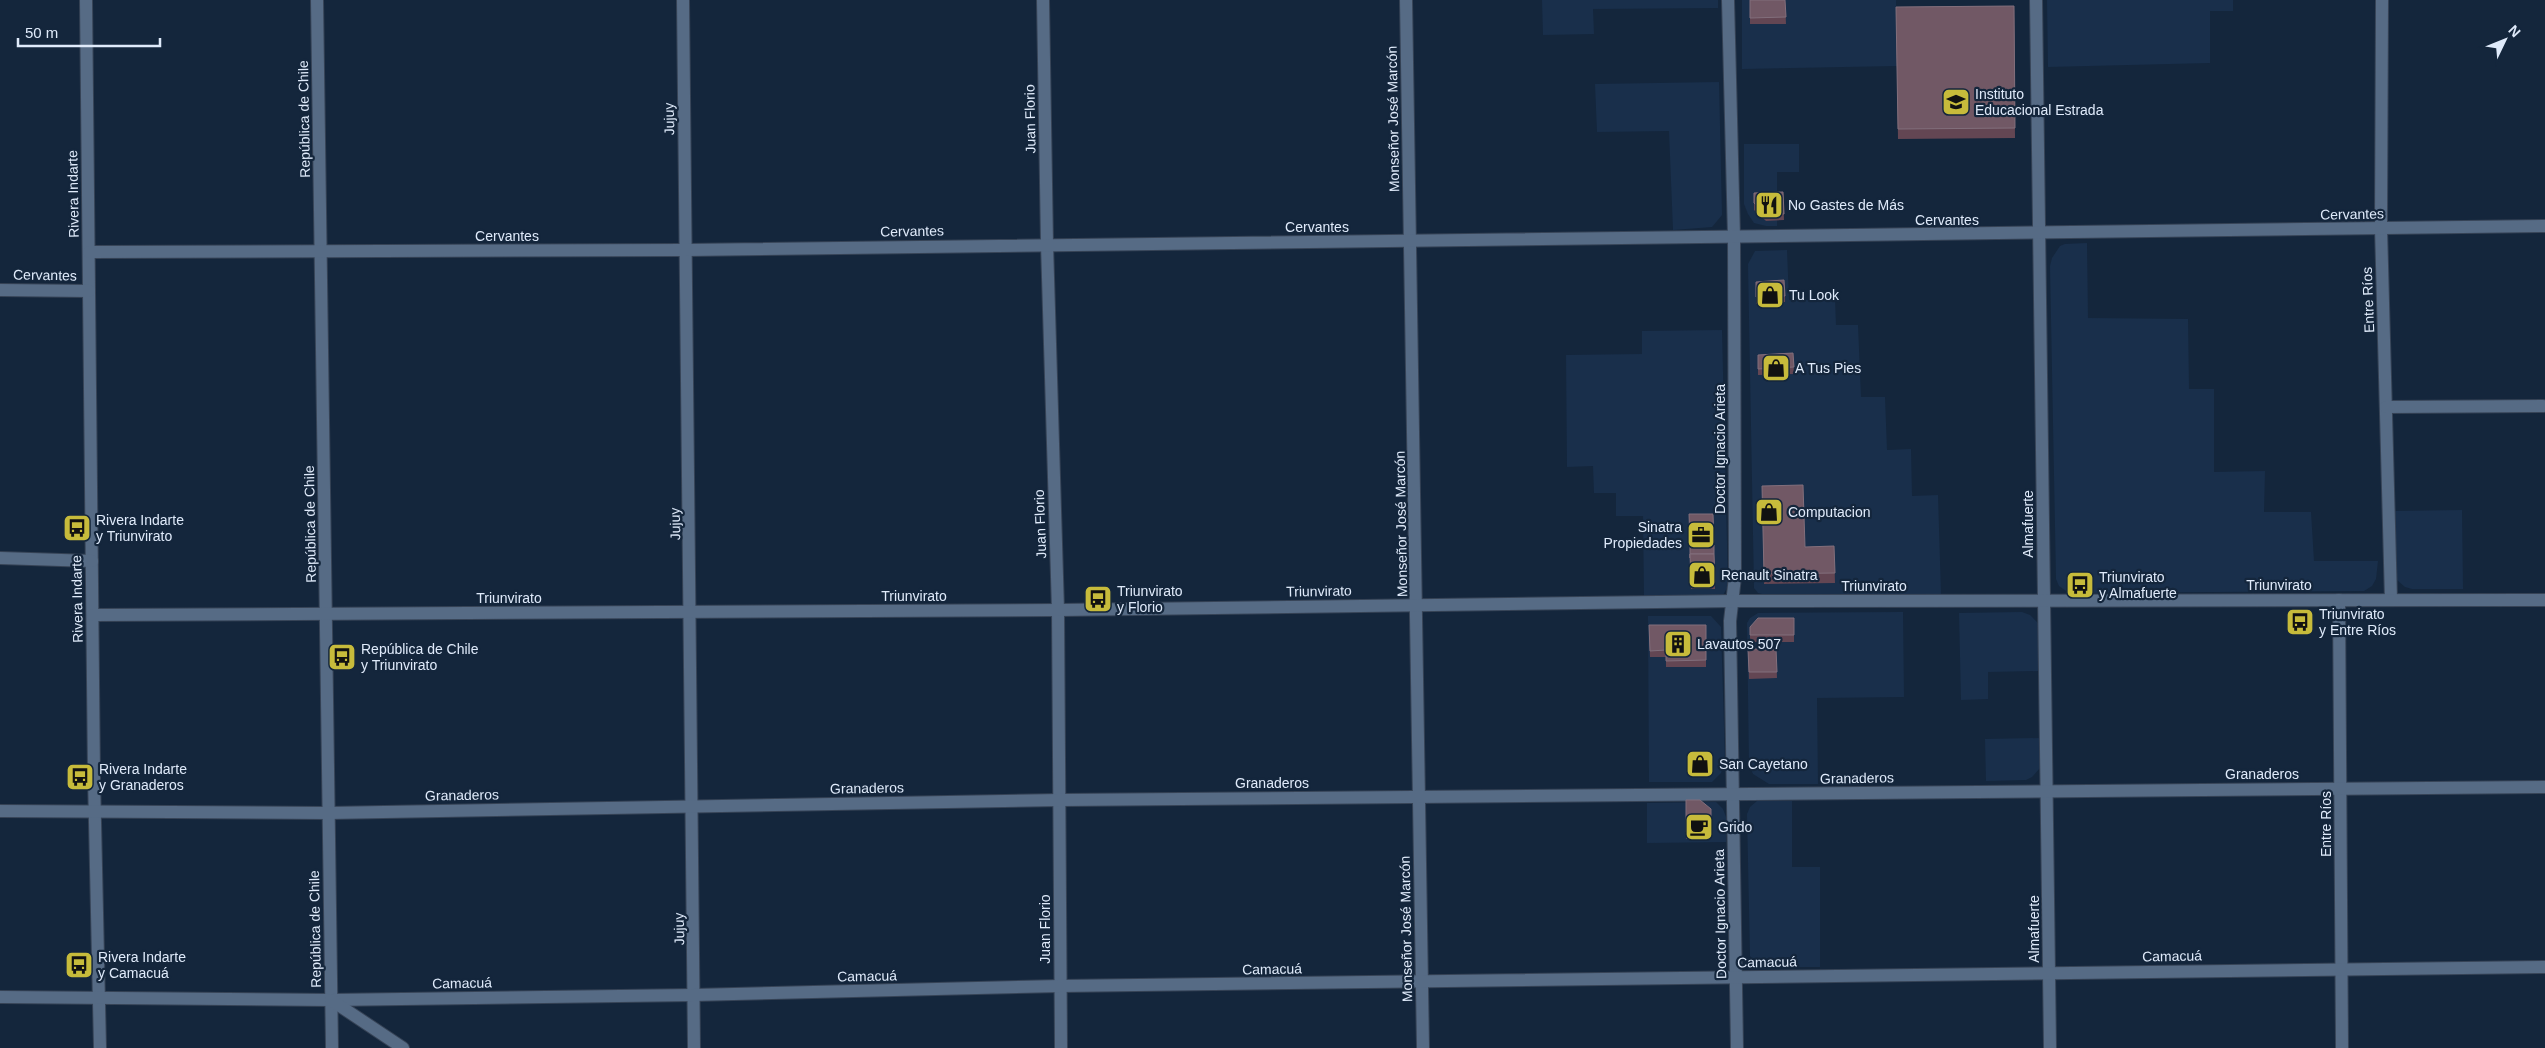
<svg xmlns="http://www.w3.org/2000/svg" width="2545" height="1048" font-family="Arial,sans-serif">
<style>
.built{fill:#192f4b}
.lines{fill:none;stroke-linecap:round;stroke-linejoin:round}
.minor-casing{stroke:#364356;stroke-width:14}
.minor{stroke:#566b85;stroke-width:12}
.wall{fill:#634653}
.building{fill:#715865;stroke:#826f7c}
.labels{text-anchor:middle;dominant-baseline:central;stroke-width:4.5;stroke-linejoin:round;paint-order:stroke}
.poi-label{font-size:14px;fill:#dfeafa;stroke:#14263c;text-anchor:start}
.street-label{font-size:14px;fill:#dfeafa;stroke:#14263c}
</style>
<rect width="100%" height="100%" fill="#14263c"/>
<g class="built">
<polygon points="1542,0 1718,0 1718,8 1593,9 1594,34 1543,35"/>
<polygon points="1742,0 1896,0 1897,66 1742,69"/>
<polygon points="2047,0 2233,0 2233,11 2210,11 2210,63 2048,67"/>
<polygon points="1719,82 1722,215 1712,227 1673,230 1669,131 1597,132 1595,84"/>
<polygon points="1744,144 1799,144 1799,172 1777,172 1777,226 1766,226 1754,223 1748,214 1744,204"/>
<polygon points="2087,243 2088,318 2188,319 2189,389 2214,389 2214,472 2265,471 2264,512 2311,512 2314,561 2378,561 2376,579 2372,586 2364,591 2069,593 2059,586 2056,579 2050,266 2052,258 2060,246 2065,244"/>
<polygon points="1787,250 1789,300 1835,299 1836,325 1858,325 1861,397 1885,397 1887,450 1911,449 1912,496 1938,495 1941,594 1766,595 1758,593 1754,588 1748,264 1755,251"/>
<polygon points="1722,330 1728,586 1722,597 1644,597 1643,516 1616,516 1616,493 1594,493 1593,466 1567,467 1566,355 1642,354 1642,331"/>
<polygon points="2462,510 2463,589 2412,589 2405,587 2397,580 2394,511"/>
<polygon points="1903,612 1904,697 1817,698 1818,784 1769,784 1753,774 1749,765 1747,623 1750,618 1758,613"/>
<polygon points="2022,612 2030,615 2038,623 2039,671 1988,672 1988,699 1961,700 1959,613"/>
<polygon points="1648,616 1711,616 1721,627 1725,761 1721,773 1712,782 1649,782"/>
<polygon points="2040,738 2041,767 2032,777 2026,780 1986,781 1985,739"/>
<polygon points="1757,801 1792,801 1792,867 1820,867 1820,967 1760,967 1750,956 1747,814 1750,807"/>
<polygon points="1716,802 1723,809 1726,817 1726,842 1647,843 1647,803"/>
</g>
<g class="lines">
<defs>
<g id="minor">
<polyline points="86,0 94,777 100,1048"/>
<polyline points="317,0 332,1048"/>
<polyline points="683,0 694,1048"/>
<polyline points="1043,0 1047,244 1058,610 1061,1048"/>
<polyline points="1406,0 1423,1048"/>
<polyline points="1728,0 1734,237 1735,577 1730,621 1737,1048"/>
<polyline points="2036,0 2050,1048"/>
<polyline points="2382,0 2381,228 2391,600"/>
<polyline points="89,252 686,250 2545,226"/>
<polyline points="0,290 89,291"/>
<polyline points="2386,407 2543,406"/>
<polyline points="0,558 92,561"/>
<polyline points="2339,600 2342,1048"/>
<polyline points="93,615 1058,610 1734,601 2545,600"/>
<polyline points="0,811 328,813 1060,800 2545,787"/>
<polyline points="0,997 331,1000 694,995 1060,986 2545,967"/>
<polyline points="331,1000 403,1048"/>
</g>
</defs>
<use href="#minor" class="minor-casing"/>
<use href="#minor" class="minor"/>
</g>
<g class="wall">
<polygon points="1750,0 1785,0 1786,24 1750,24"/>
<polygon points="2014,6 2015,138 1898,139 1896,7"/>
<polygon points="1783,192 1784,220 1766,221 1754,210 1754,193"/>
<polygon points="1756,282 1785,296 1785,302 1756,304"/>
<polygon points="1793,353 1794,374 1758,375 1758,355"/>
<polygon points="1762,486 1805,547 1834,546 1835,583 1764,584"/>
<polygon points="1689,514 1713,514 1715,589 1691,589"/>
<polygon points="1794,618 1794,642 1750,642 1750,627"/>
<polygon points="1649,625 1706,625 1706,667 1666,667 1666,657 1650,657"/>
<polygon points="1748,649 1776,649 1777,678 1749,679"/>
<polygon points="1686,800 1711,809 1711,839 1686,839"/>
</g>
<g class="building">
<polygon points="1750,0 1785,0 1786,17 1750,18"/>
<polygon points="2014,6 2015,128 1898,129 1896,7"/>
<polygon points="1783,192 1784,214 1766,214 1754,203 1754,193"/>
<polygon points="1784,280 1785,296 1756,297 1756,282"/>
<polygon points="1793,353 1794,367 1758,369 1758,355"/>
<polygon points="1803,485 1805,547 1834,546 1835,573 1764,574 1762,486"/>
<polygon points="1689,514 1713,514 1714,542 1690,543"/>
<polygon points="1714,545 1714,554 1690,554 1690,558 1690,546"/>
<polygon points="1690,554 1714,554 1715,582 1691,583"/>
<polygon points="1758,618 1794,618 1794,635 1750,635 1750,627"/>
<polygon points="1649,625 1706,625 1706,660 1666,661 1666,650 1650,651"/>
<polygon points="1748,649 1776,649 1777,672 1749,672"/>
<polygon points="1686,800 1700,800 1711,809 1711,832 1686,832"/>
</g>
<defs>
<symbol id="school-square" viewBox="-11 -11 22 22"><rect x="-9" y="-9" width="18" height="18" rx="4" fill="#c7bb3b" stroke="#14263c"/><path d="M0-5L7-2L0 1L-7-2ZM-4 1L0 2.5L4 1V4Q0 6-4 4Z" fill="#111"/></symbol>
<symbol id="restaurant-square" viewBox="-11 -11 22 22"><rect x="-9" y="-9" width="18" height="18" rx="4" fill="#c7bb3b" stroke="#14263c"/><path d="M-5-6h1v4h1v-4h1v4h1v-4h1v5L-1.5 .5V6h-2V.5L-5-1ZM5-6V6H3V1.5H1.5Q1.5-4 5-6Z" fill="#111"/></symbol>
<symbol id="shop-square" viewBox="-11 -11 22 22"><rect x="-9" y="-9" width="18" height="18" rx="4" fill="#c7bb3b" stroke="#14263c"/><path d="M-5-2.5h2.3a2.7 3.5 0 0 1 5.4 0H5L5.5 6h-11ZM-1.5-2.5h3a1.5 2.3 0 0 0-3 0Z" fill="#111"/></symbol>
<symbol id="bus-square" viewBox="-11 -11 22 22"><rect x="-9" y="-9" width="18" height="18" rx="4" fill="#c7bb3b" stroke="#14263c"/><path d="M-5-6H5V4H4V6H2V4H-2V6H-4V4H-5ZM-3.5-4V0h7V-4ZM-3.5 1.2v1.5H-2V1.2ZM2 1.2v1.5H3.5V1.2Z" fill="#111"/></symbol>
<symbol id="office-square" viewBox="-11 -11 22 22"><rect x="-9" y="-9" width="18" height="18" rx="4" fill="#c7bb3b" stroke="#14263c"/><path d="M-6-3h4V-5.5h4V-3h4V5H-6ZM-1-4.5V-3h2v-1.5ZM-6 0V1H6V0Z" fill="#111"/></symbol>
<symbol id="building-square" viewBox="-11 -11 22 22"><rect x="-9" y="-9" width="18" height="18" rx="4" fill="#c7bb3b" stroke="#14263c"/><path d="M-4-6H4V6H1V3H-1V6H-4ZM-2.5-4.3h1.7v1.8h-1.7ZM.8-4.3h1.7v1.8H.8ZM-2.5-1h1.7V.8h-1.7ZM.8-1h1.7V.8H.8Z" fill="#111"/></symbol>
<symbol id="cafe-square" viewBox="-11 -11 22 22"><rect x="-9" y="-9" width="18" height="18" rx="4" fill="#c7bb3b" stroke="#14263c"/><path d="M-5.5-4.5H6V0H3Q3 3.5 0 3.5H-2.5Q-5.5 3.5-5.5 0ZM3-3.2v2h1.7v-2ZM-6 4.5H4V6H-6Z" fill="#111"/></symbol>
</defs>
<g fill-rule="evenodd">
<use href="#school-square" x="1940" y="86" width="32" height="32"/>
<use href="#restaurant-square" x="1753" y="189" width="32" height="32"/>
<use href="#shop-square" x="1754" y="279" width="32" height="32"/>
<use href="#shop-square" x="1760" y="352" width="32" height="32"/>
<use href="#shop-square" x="1753" y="496" width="32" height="32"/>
<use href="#bus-square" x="61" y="512" width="32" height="32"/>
<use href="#office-square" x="1685" y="519" width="32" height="32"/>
<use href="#shop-square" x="1686" y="559" width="32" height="32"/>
<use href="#bus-square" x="2064" y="569" width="32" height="32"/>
<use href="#bus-square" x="1082" y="583" width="32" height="32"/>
<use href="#bus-square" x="2284" y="606" width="32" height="32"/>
<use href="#building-square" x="1662" y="628" width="32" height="32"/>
<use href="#bus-square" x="326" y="641" width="32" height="32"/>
<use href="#shop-square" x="1684" y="748" width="32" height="32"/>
<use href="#bus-square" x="64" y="761" width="32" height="32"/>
<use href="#cafe-square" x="1683" y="811" width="32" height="32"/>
<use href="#bus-square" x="63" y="949" width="32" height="32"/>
</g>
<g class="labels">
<g class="poi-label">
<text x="1975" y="94">Instituto<tspan x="1975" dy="16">Educacional Estrada</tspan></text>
<text x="1788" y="205">No Gastes de Más</text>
<text x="1789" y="295">Tu Look</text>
<text x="1795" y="368">A Tus Pies</text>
<text x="1788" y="512">Computacion</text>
<text x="96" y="520">Rivera Indarte<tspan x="96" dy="16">y Triunvirato</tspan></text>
<text x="1682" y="527" text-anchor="end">Sinatra<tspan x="1682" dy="16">Propiedades</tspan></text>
<text x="1721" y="575">Renault Sinatra</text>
<text x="2099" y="577">Triunvirato<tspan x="2099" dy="16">y Almafuerte</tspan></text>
<text x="1117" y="591">Triunvirato<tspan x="1117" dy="16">y Florio</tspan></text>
<text x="2319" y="614">Triunvirato<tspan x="2319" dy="16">y Entre Ríos</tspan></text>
<text x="1697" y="644">Lavautos 507</text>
<text x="361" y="649">República de Chile<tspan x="361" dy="16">y Triunvirato</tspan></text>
<text x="1719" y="764">San Cayetano</text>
<text x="99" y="769">Rivera Indarte<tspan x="99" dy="16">y Granaderos</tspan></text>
<text x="1718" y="827">Grido</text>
<text x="98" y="957">Rivera Indarte<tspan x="98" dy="16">y Camacuá</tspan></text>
</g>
<g class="street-label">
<text transform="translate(304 119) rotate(-91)">República de Chile</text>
<text transform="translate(669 119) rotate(-91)">Jujuy</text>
<text transform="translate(1030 119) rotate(-91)">Juan Florio</text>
<text transform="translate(1393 119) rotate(-91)">Monseñor José Marcón</text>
<text transform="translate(73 194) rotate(-91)">Rivera Indarte</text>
<text transform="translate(2352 214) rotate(-1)">Cervantes</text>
<text x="1947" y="220">Cervantes</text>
<text x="1317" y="227">Cervantes</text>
<text transform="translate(912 231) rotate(-1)">Cervantes</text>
<text x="507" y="236">Cervantes</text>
<text transform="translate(45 275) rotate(1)">Cervantes</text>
<text transform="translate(2368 300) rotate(-92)">Entre Ríos</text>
<text transform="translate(1720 449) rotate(-90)">Doctor Ignacio Arieta</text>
<text transform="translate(310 524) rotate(-91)">República de Chile</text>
<text transform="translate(675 524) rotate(-91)">Jujuy</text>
<text transform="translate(1040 524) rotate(-92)">Juan Florio</text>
<text transform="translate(1401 524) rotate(-91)">Monseñor José Marcón</text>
<text transform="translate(2028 524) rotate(-90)">Almafuerte</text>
<text x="2279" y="585">Triunvirato</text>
<text x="1874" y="586">Triunvirato</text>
<text transform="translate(1319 591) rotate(-1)">Triunvirato</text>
<text x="914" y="596">Triunvirato</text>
<text x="509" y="598">Triunvirato</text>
<text transform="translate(77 599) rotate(-91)">Rivera Indarte</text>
<text x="2262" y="774">Granaderos</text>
<text transform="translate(1857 778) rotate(-1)">Granaderos</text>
<text x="1272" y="783">Granaderos</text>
<text transform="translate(867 788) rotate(-1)">Granaderos</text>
<text transform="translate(462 795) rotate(-1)">Granaderos</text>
<text transform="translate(2326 824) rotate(-90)">Entre Ríos</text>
<text transform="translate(1720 914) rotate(-91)">Doctor Ignacio Arieta</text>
<text transform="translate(315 929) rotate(-91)">República de Chile</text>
<text transform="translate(679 929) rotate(-91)">Jujuy</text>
<text transform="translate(1045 929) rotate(-90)">Juan Florio</text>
<text transform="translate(1406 929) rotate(-91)">Monseñor José Marcón</text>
<text transform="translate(2034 929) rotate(-90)">Almafuerte</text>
<text transform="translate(2172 956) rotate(-1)">Camacuá</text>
<text transform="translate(1767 962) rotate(-1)">Camacuá</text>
<text transform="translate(1272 969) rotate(-1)">Camacuá</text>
<text transform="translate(867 976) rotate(-1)">Camacuá</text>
<text transform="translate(462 983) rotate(-1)">Camacuá</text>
</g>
</g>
<g transform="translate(2505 40) rotate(47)" stroke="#14263c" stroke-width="4" paint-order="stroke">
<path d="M0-4L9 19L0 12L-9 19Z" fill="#dfeafa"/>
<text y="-8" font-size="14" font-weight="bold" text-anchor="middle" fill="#dfeafa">N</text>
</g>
<path d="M18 38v8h142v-8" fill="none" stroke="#dfeafa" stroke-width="2.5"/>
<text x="25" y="38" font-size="15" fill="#dfeafa" stroke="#14263c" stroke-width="4" paint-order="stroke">50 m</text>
</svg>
